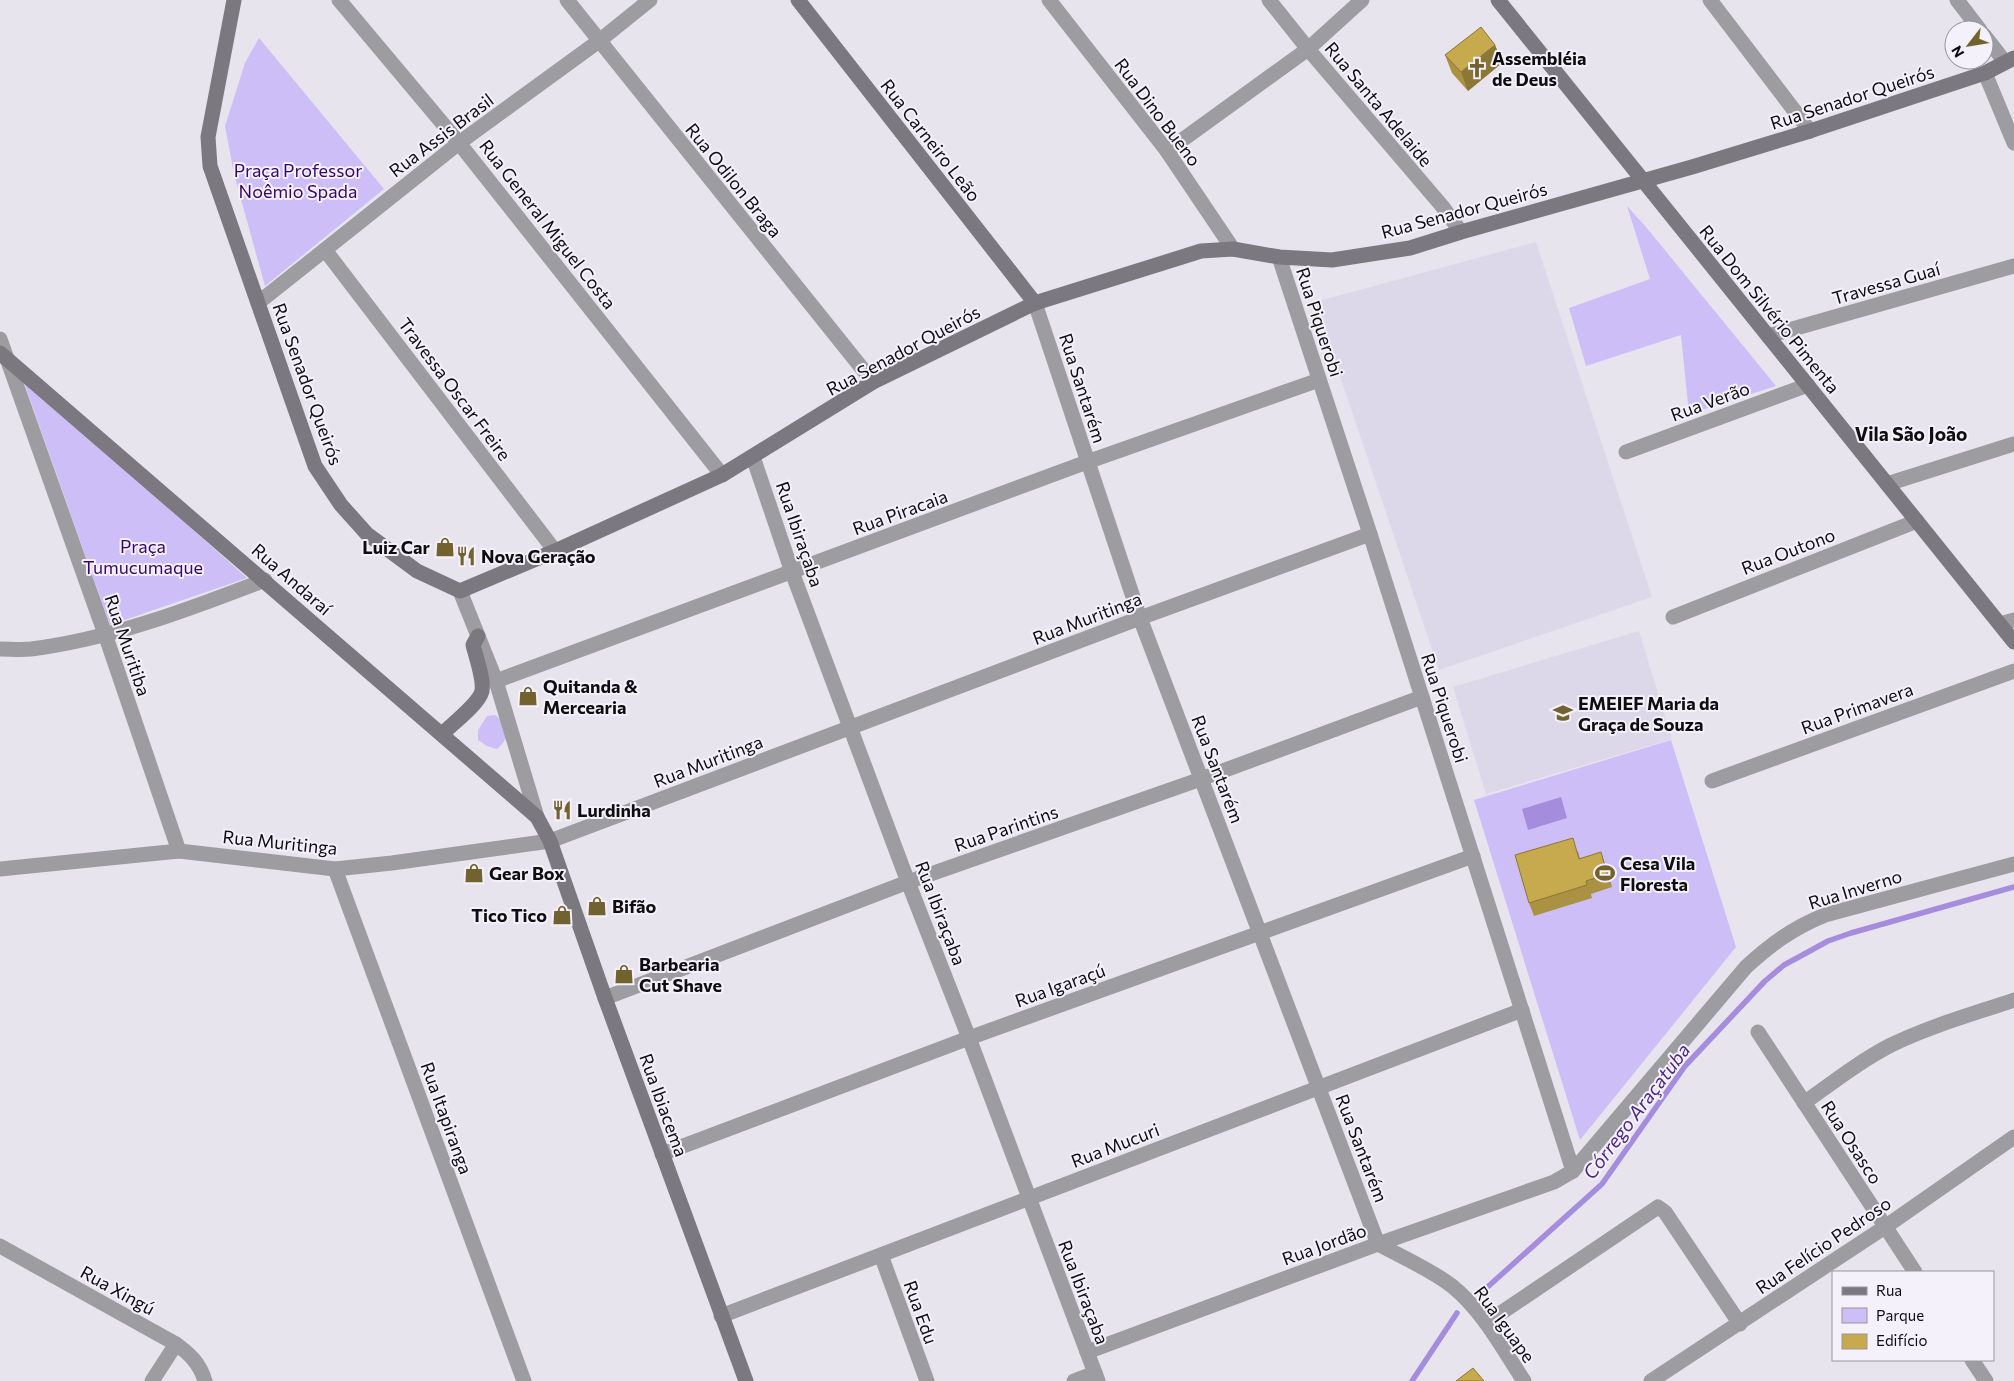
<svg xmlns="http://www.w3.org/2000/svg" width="2014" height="1381" font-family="Commissioner,sans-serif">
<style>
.built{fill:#ddd8e9}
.green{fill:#cebef7}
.water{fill:#a58cdc}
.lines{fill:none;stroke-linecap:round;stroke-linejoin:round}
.stream{stroke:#a58cdc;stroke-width:5.5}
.street{stroke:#9d9ca1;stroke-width:15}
.secondary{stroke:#7b797f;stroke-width:15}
.wall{fill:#ab9242}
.shaded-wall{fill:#8b7736}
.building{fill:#c7aa4d;stroke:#8b7736}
.labels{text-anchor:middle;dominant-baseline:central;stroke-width:4;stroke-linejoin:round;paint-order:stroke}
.poi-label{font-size:18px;font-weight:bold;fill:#0e0d10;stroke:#f4f1fb;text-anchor:start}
.street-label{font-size:18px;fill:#0e0d10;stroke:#f4f1fb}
.park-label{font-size:18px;fill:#360567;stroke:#f4f1fb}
.neighbourhood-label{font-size:19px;font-weight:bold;fill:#0e0d10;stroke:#f4f1fb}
.water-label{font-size:19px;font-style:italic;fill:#4d2783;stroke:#f4f1fb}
</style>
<rect width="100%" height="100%" fill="#e7e4ee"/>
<g class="built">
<polygon points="1536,242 1652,597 1439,670 1315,302"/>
<polygon points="1639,631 1672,739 1486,794 1453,687"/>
</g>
<g class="green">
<polygon points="259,38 384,189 265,286 234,174 225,126 245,63"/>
<polygon points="1627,206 1646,227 1776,386 1689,414 1681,335 1586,366 1569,308 1650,279"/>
<polygon points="22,377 247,578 110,625"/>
<path d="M 495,715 C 510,726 511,737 497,749 L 487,746 L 478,740 L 478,730 L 487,716 Z"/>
<polygon points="1671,740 1736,947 1580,1140 1474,800"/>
</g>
<polygon class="water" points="1561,797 1567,818 1528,830 1522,809"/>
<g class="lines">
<g class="stream">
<polyline points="1482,1292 1602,1184 1685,1066 1765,981 1784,965 1808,952 1828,941 1851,933 2014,887"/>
<polyline points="1412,1381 1457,1313"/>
</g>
<g class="street">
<polyline points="339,0 459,143 722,475"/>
<polyline points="567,0 873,382"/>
<polyline points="1049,0 1167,151 1233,249"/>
<polyline points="1269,0 1308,49 1442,206 1461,232"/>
<polyline points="1710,0 1810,131"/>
<polyline points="1957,0 1980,30"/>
<polyline points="1984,35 2005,62"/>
<polyline points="1985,73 2014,143"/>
<polyline points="1167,151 1308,49 1362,0"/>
<polyline points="325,250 555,551"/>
<polyline points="1279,257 1370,534 1573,1171"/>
<polyline points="258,303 459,143 599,41 650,0"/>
<path d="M 1035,303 L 1140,618 L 1378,1244 C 1402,1257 1430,1269 1452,1286 C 1483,1311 1502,1348 1524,1381"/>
<polyline points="1768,336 2014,266"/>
<polyline points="0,339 105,634 179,851"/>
<polyline points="1626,452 1808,385"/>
<polyline points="753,457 792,572 908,882 969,1038 1098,1381"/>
<polyline points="1887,484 2014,444"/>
<polyline points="460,591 496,681 537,817"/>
<polyline points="1673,617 1917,521"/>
<polyline points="2000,624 2014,620"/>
<path d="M 0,649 C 10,649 21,650 31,649 C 111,639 190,609 265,580"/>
<polyline points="496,681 1087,462 1319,380"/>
<polyline points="1712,781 2014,671"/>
<polyline points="0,869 179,851 335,869 392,863 550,841 1140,618 1370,534"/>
<polyline points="335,869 524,1381"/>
<polyline points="605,998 908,882 1201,779 1422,697"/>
<polyline points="1758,1032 1915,1272"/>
<path d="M 1804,1103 C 1832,1083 1860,1061 1891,1045 C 1930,1026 1973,1014 2014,1000"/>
<polyline points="662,1154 969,1038 1473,856"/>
<path d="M 0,1246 L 176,1344 C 190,1354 200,1364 205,1381"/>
<polyline points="881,1255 927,1381"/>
<polyline points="721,1316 1522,1010"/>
<polyline points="1486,1323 1658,1207 1665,1212 1740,1324"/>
<path d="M 1087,1352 L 1378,1244 L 1554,1182 L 1573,1171 L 1746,967 C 1771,944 1793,928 1825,915 L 2014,864"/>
<polyline points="1972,1360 1986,1381"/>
<polyline points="152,1381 176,1344"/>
<polyline points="1074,1381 1095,1373"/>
<polyline points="1651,1381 1885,1227 2014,1137"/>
</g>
<g class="secondary">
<polyline points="234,0 208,137 210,166 315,466 341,505 367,534 417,571 460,591 555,551 722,475 873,382 1035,303 1201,251 1233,249 1279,257 1332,260 1410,248 1461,232 1692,167 1810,131 1985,73 2014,58"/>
<polyline points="798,0 1035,303"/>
<polyline points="1498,0 2014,642"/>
<polyline points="0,353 537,817 550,841 605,998 746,1381"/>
<path d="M 442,734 C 452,724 479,704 482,691 C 484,679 476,657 473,645 L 478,636"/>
</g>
</g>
<g class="wall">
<polygon points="1495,45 1502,63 1468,91 1452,73 1445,55"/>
<polygon points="1578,851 1580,859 1601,852 1612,887 1591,894 1592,898 1534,916 1529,903"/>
</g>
<g class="shaded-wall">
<polygon points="1495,45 1502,63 1468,91 1461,72"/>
<polygon points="1601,852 1605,865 1612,887 1607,874"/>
</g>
<g class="building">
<polygon points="1481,27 1495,45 1461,72 1445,55"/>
<polygon points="1573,838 1579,859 1601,852 1607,874 1586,881 1587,885 1529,903 1515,855"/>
<polygon points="1473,1368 1484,1381 1456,1381"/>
</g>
<defs>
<symbol id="church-bare" viewBox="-9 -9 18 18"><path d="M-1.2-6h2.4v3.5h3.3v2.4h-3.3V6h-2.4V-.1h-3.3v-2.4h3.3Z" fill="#726230" stroke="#f4f1fb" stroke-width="2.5" paint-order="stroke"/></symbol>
<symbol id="shop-bare" viewBox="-9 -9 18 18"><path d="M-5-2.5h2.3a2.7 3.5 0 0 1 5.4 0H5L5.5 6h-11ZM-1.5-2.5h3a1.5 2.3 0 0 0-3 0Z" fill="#726230" stroke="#f4f1fb" stroke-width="2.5" paint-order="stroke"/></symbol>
<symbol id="restaurant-bare" viewBox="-9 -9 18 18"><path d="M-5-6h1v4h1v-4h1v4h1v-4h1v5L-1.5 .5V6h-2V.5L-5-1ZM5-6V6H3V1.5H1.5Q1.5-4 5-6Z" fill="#726230" stroke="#f4f1fb" stroke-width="2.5" paint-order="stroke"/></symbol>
<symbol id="school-bare" viewBox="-9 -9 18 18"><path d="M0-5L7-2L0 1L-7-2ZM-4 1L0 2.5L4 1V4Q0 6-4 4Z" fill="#726230" stroke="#f4f1fb" stroke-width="2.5" paint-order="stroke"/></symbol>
<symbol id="stadium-bare" viewBox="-9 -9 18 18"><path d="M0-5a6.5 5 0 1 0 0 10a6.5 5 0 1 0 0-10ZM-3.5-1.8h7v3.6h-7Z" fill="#726230" stroke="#f4f1fb" stroke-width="2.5" paint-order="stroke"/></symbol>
</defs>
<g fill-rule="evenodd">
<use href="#church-bare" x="1463" y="54" width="28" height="28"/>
<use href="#shop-bare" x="431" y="533" width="28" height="28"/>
<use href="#restaurant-bare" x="452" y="542" width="28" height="28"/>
<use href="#shop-bare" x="514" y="682" width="28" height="28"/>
<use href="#school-bare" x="1549" y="699" width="28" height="28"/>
<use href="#restaurant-bare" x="548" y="796" width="28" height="28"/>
<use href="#shop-bare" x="460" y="859" width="28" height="28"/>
<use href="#stadium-bare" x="1591" y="859" width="28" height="28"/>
<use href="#shop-bare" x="583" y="892" width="28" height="28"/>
<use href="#shop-bare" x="548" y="901" width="28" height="28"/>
<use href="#shop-bare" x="610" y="960" width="28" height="28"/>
</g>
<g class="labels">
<g class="poi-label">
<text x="1492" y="58">Assembléia<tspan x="1492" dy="21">de Deus</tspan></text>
<text x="430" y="547" text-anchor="end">Luiz Car</text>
<text x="481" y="556">Nova Geração</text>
<text x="543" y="686">Quitanda &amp;<tspan x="543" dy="21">Mercearia</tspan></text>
<text x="1578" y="703">EMEIEF Maria da<tspan x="1578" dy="21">Graça de Souza</tspan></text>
<text x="577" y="810">Lurdinha</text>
<text x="1620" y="863">Cesa Vila<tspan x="1620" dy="21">Floresta</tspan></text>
<text x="489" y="873">Gear Box</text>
<text x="612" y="906">Bifão</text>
<text x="547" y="915" text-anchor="end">Tico Tico</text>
<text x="639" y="964">Barbearia<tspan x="639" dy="21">Cut Shave</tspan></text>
</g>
<g class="street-label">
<text transform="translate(1852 97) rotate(-18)">Rua Senador Queirós</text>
<text transform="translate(1379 104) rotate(50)">Rua Santa Adelaide</text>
<text transform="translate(1158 112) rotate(53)">Rua Dino Bueno</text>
<text transform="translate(441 135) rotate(-37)">Rua Assis Brasil</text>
<text transform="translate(931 140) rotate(52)">Rua Carneiro Leão</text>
<text transform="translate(734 180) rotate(51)">Rua Odilon Braga</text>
<text transform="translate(1464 210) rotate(-15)">Rua Senador Queirós</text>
<text transform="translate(548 224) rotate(52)">Rua General Miguel Costa</text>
<text transform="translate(1886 283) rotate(-16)">Travessa Guaí</text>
<text transform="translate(1770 309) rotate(51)">Rua Dom Silvério Pimenta</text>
<text transform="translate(1320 322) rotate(72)">Rua Piquerobi</text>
<text transform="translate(903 350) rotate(-28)">Rua Senador Queirós</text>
<text transform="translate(308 384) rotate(70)">Rua Senador Queirós</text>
<text transform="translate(1083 388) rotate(72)">Rua Santarém</text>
<text transform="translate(455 389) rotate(53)">Travessa Oscar Freire</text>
<text transform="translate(1710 401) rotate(-20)">Rua Verão</text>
<text transform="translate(900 512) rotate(-20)">Rua Piracaia</text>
<text transform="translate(800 534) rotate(71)">Rua Ibiraçaba</text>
<text transform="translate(1788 551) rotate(-21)">Rua Outono</text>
<text transform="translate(292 579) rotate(41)">Rua Andaraí</text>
<text transform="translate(1087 618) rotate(-21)">Rua Muritinga</text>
<text transform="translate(128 645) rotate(71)">Rua Muritiba</text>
<text transform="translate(1445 708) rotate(72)">Rua Piquerobi</text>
<text transform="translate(1857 708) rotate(-20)">Rua Primavera</text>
<text transform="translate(708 761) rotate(-21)">Rua Muritinga</text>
<text transform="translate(1218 769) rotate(69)">Rua Santarém</text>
<text transform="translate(1006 828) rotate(-19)">Rua Parintins</text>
<text transform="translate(280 842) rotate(6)">Rua Muritinga</text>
<text transform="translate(1855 889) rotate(-17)">Rua Inverno</text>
<text transform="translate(941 913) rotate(69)">Rua Ibiraçaba</text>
<text transform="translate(1060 985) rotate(-20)">Rua Igaraçú</text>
<text transform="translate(664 1105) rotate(70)">Rua Ibiacema</text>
<text transform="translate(447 1118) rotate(70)">Rua Itapiranga</text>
<text transform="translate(1852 1142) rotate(57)">Rua Osasco</text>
<text transform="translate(1115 1145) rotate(-21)">Rua Mucuri</text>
<text transform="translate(1362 1148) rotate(69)">Rua Santarém</text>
<text transform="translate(1324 1244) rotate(-20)">Rua Jordão</text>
<text transform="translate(1823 1245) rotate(-34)">Rua Felício Pedroso</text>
<text transform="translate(118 1290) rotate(29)">Rua Xingú</text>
<text transform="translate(1084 1292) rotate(69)">Rua Ibiraçaba</text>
<text transform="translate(921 1312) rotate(70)">Rua Edu</text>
<text transform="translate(1505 1324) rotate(54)">Rua Iguape</text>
</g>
<g class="park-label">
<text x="298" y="170">Praça Professor<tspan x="298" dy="21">Noêmio Spada</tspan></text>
<text x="143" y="546">Praça<tspan x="143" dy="21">Tumucumaque</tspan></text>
</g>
<g class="neighbourhood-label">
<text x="1911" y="433">Vila São João</text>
</g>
<g class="water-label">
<text transform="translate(1636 1111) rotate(-53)">Córrego Araçatuba</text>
</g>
</g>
<rect x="1832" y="1271" width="162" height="90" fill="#f4f1fb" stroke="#98969d"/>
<rect x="1842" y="1287" width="25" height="8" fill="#7b797f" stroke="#98969d"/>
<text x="1876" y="1296" font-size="15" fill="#0e0d10">Rua</text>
<rect x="1842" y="1308" width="25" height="15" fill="#cebef7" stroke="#98969d"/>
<text x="1876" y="1321" font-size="15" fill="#0e0d10">Parque</text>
<rect x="1842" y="1334" width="25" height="15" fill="#c7aa4d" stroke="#98969d"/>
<text x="1876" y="1346" font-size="15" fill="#0e0d10">Edifício</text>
<g transform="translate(1969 45) rotate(239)"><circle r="24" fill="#f4f1fb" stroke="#98969d"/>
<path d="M0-4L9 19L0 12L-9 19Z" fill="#726230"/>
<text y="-8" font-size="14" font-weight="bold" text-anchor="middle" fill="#0e0d10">N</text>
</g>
</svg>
